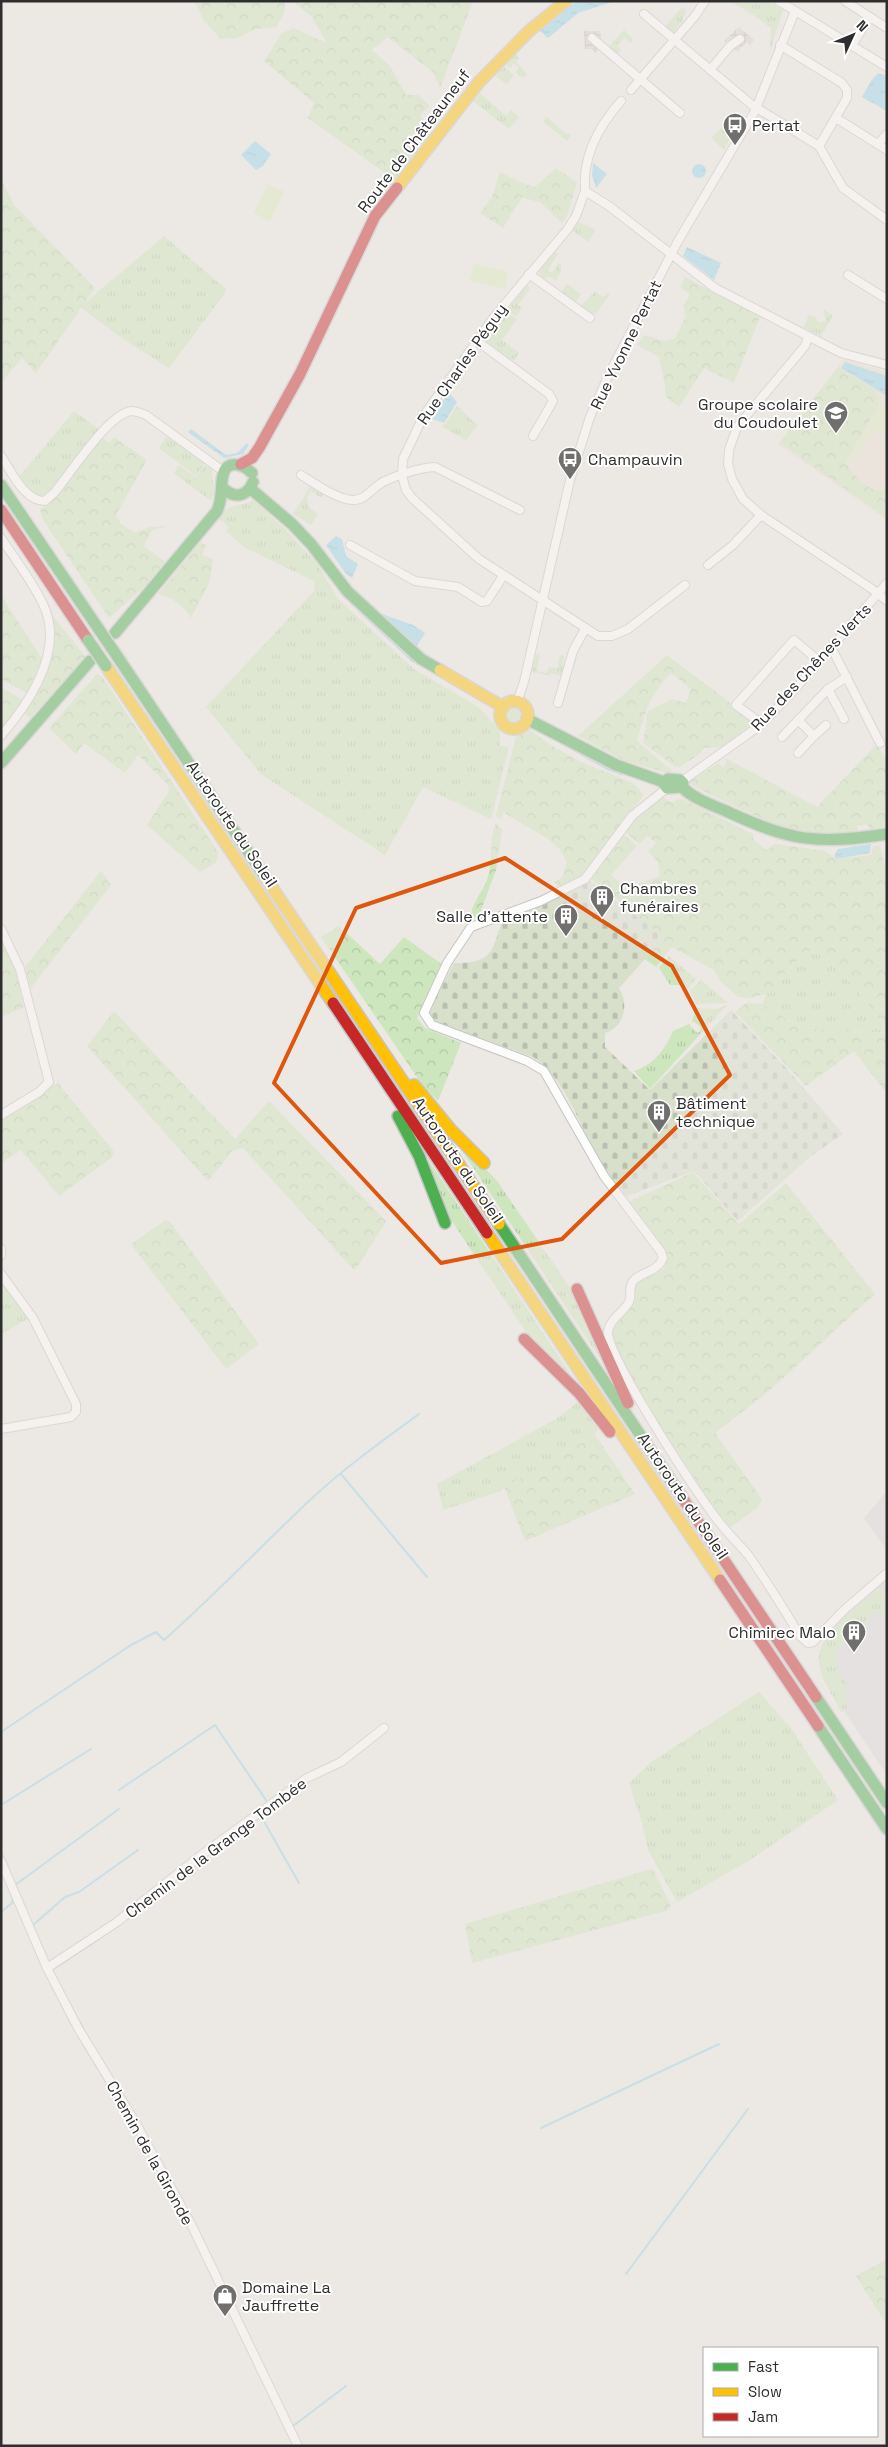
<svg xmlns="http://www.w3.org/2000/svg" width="888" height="2447" font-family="'Space Grotesk',sans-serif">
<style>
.industrial{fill:#dcd9db}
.education{fill:#e6e0d3}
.grass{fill:url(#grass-tufts)}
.forest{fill:url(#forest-crowns)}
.cemetery{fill:url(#cemetery-stones)}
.pitch{fill:#d9eabb}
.plaza{fill:url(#plaza-grid)}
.water{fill:url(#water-ripples)}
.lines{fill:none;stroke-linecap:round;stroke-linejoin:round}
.stream{stroke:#99d6ec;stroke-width:2}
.street-casing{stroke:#c5c4c5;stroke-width:10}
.fast-casing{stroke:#c5c4c5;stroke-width:14}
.slow-casing{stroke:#c5c4c5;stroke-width:14}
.jam-casing{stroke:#c5c4c5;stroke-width:14}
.street{stroke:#fcfcfb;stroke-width:8}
.fast{stroke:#4caf50;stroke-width:11}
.slow{stroke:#ffc107;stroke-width:11}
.jam{stroke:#c62828;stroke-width:11}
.fast-bridge-casing{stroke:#c6c5c4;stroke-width:14;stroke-linecap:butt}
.fast-bridge{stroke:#4caf50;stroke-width:11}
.marked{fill:none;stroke:#df570e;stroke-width:4;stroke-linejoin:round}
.labels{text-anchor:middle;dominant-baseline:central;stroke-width:4;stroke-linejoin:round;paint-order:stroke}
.poi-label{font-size:16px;fill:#2e2e2e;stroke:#fff;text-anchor:start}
.street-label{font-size:16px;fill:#2e2e2e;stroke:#fff}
</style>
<defs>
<pattern id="grass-tufts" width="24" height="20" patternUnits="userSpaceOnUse" patternTransform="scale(1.25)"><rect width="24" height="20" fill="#cee6be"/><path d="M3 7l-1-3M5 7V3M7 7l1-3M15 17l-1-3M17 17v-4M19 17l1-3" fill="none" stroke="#b1c6a4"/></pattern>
<pattern id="forest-crowns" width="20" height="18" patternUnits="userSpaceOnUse" patternTransform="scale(1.25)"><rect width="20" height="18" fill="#cee6be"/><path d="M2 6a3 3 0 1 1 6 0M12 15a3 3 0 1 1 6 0" fill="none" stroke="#b1c6a4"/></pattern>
<pattern id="cemetery-stones" width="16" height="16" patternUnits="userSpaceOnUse" patternTransform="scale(1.25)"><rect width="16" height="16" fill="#d8e0cc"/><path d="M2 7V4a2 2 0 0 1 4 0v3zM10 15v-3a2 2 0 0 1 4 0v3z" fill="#bac0b0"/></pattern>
<pattern id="plaza-grid" width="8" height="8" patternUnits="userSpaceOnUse" patternTransform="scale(1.25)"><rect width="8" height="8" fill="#dad6d2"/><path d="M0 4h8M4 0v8" fill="none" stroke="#bbb8b5"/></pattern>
<pattern id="water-ripples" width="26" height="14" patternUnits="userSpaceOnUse" patternTransform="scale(1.25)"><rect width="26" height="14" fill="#99d6ec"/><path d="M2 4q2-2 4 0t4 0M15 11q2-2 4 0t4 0" fill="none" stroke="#84b8cb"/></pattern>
</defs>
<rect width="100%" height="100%" fill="#ece8e4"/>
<g class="industrial">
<polygon points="887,1491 887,1550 864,1518"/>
<polygon points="887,1578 887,1775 824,1681 820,1661 822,1645 833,1625"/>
</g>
<polygon class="education" points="844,359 887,372 887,520 778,444"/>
<g class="grass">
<polygon points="729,1 768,1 783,10 770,51 771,28 749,12"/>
<polygon points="682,7 686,10 682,22 672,34 664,28"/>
<polygon points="624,30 633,39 631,43 624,38 617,46 621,50 617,54 608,47"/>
<polygon points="515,54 519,58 516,62 527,74 523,78 515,72 519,68 513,63 511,68 505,64"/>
<polygon points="504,67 514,75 507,84 495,76"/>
<polygon points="480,93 506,116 511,110 519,117 509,129 473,101"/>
<polygon points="547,117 565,133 571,135 567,141 543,122"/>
<polygon points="724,125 734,132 724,150 713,140 712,137"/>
<polygon points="577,221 596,230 588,242 572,230"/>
<polygon points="164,236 227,290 169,368 126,341 80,307"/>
<polygon points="555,252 558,254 548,270 552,273 558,263 561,265 560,273 556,281 550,277 542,278 538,271"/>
<polygon points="567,284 581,294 575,303 561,293"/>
<polygon points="527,285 530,288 518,305 522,308 516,317 507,310"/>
<polygon points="595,292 604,297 608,293 610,294 597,312 592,314 580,306"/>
<polygon points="823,309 833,315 821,336 803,327 809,315 816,317 818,323 826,321"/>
<polygon points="504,311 517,319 502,340 519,353 513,362 483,341"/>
<path d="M 457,406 C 465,412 469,419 478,425 L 466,440 L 441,426 L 445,424 Z"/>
<polygon points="74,411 101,431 50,492 43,495 34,494 19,477"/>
<polygon points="167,436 205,463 196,476 159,448"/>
<polygon points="179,465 196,477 205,465 212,469 214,494 211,501 174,473"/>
<polygon points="311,485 324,493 322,498 311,491 307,497 309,508 318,514 311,525 293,514"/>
<path d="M 253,500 L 285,529 L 318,565 L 338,599 L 414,669 L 480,708 L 500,731 L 500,746 L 508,747 L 508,751 L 491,819 L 423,787 L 385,855 L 261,774 L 206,707 L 315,590 L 314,581 L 245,548 L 226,531 L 229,527 L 219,519 C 225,503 240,508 253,500 Z"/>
<polygon points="536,654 540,655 537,671 547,673 549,667 558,668 560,655 564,656 562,676 551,673 550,676 531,672"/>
<circle cx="514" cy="715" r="8"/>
<polygon points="807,950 826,956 850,982 887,1029 887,1033 816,1029 789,1021 763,1004 766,994"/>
<polygon points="669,956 696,979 688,989 680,985 670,985 659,968"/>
<polygon points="701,980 728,1003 696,1004 690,991"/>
<path d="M 727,1005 L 650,1089 L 634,1071 C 653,1065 665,1050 673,1031 L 689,1024 L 697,1033 L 701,1031 L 700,1026 L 692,1021 L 696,1008 L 717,1009 Z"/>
<polygon points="447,1128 498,1182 579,1301 605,1366"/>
<polygon points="419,1146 579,1387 526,1332 445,1211"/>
<polygon points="1,1281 28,1319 1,1334"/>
<polygon points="579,1401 598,1427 595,1435 504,1487 501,1491 443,1510 437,1484 556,1419"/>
<path d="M 879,1588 L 887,1601 L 887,1614 L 883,1616 L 878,1611 L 866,1619 L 869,1626 L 838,1649 C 837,1664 834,1674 848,1684 L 845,1696 L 847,1708 L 841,1712 C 834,1697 820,1678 819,1662 C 816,1634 860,1605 879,1588 Z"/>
<polygon points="759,1692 791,1728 838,1800 750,1860 677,1902 648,1850 642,1823 629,1783 651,1762"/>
</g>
<g class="forest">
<polygon points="194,1 285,1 284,14 276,27 256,29 235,39 220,38 204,21"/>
<polygon points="292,1 473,1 440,88 434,73 388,37 372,50 390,66 406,95 418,95 430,106 420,115 431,134 395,180 308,118 314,103 264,61 281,34 293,28 327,43 311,16"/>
<polygon points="556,168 577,183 567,216 562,223 541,203 522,197 503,228 480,213 492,197 500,172 519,182 535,187"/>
<polygon points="1,179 14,205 95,288 36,373 22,358 1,383 1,340 3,338 1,336"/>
<polygon points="685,277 760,317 734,383 704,368 679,407 665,396 665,386 659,357 637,345 644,335 664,341 675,339 686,316 683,306 690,295 680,287"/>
<path d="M 838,367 L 876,391 L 878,407 L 845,462 C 856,477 866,494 887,489 L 887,518 L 780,443 Z"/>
<polygon points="114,437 147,460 116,515 121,524 135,533 150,527 169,526 152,530 144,546 165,562 143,588 109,618 43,520 40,509 49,505 103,438 109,443"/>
<path d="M 200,543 L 206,545 L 202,555 L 213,559 L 210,581 L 191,618 C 184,605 171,597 158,594 Z"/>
<polygon points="1,595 42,659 27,693 1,679"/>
<polygon points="52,615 86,657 30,718 22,712 50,664 52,656"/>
<path d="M 667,655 L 757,723 L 723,747 L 703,748 L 701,753 L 680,767 L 674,766 L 643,743 L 648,711 L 672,699 L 686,703 L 691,689 L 671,673 C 650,695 645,712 637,741 L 671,770 L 671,774 L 625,761 L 578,736 Z"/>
<polygon points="97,674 102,676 218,852 216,863 200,872 147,825 169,791 168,785 138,755 125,773 84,743 76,754 49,728"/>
<polygon points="1,687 23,700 1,730"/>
<polygon points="530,730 549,744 581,762 633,783 644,795 583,875 560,888 554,882 562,878 567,862 559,848 548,839 503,812 501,819 496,816 516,737"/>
<path d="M 877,744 L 887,762 L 887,826 L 870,829 L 867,824 L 857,826 L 858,830 C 794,842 748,812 693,786 L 689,781 L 719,763 L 723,768 L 727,761 L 725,758 L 817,807 Z"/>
<polygon points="661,796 672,803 678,799 684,800 753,834 753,839 766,850 775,844 825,851 836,859 871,855 874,846 880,845 885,866 887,865 887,1029 850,982 826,956 807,950 766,994 751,998 738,997 721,982 714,970 672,947 656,967 635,952 629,922 635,913 590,878 622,833 637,846 611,875 625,888 660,876 658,862 648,851 656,843 647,836 639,844 624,831 636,816"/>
<path d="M 496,823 L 502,830 L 496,870 L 480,913 L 482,916 L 471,919 C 470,904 484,891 488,877 C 493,860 489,838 496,823 Z"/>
<polygon points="101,871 111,885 30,989 25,967"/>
<polygon points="339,926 380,964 404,937 443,965 417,1018 425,1028 461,1043 438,1101 421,1083 321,937"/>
<polygon points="1,938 16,972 24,1007 1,1017"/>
<polygon points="746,1003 763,1004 789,1021 816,1029 887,1033 887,1094 854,1051 806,1086 735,1012"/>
<polygon points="114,1011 235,1139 269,1101 386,1221 358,1266 354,1270 243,1148 233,1150 208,1181 87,1046"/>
<polygon points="58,1083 114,1152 111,1158 59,1196 21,1150 1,1163 1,1119"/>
<polygon points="693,1172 739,1224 786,1183 875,1294 769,1391 715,1433 762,1499 757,1508 728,1529 634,1387 607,1328 616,1313 635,1301 633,1289 637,1280 664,1269 667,1253 629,1202"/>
<polygon points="166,1220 171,1223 259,1344 226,1369 131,1244"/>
<polygon points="595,1435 635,1494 525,1541 504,1487"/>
<polygon points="651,1869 654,1871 671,1906 666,1911 472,1963 465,1924"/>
<polygon points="887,2259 887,2325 856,2276"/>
</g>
<path class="cemetery" d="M 588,879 L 664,938 L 619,988 C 629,1004 625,1027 605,1033 L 605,1047 L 650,1090 L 731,1010 L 788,1070 L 843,1134 L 811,1156 L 738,1221 L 694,1171 L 624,1197 C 615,1185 606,1173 598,1159 C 582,1129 563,1075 533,1057 L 435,1023 L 429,1018 L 429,1010 L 454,963 C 490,963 492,954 501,924 L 554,900 Z"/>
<g class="pitch">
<polygon points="268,184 284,192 270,221 254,213"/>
<polygon points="474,264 508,272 505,289 470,281"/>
<polygon points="884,401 887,403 887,431 884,436 868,427"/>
<polygon points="868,428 871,430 851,464 848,462"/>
</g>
<g class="plaza">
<polygon points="739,27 754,40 750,45 746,42 738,52 724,41"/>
<polygon points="584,31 600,31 602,42 596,53 591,49 585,49"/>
</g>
<g class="water">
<polygon points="578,1 615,1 578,13 548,38 539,30 568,7"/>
<polygon points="878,73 887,76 887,111 862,97 871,81"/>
<polygon points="255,141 271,154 263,166 256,170 241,155"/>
<polygon points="593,163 607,174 596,188 592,175"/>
<circle cx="699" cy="171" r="7"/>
<polygon points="687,247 721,263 714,280 683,256"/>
<polygon points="845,362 887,376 887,396 841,368"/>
<polygon points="449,393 457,402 444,423 432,419 431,415"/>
<polygon points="191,429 226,455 237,453 247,443 249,445 243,454 224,458 188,432"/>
<polygon points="336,536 342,539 346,556 358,564 352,578 346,574 326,545"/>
<polygon points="349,599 415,661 413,663 359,612"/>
<polygon points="382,614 413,625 425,633 416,647"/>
<polygon points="545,735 619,772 624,776 607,770"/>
<polygon points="871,844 870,853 836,859 834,856 838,849"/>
</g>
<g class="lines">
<g class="stream">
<polyline points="341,1474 427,1577"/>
<path d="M 1,1732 L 131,1645 L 156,1632 L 164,1640 C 214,1596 260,1547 309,1501 C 343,1469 382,1441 419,1414"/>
<polyline points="119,1790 215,1725 268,1803"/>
<polyline points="1,1805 91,1749"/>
<polyline points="262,1818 299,1883"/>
<polyline points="1,1853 5,1861"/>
<polyline points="15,1885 119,1809"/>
<polyline points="15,1903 31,1940"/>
<polyline points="1,1912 12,1903 13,1897"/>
<polyline points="32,1926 65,1897 79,1892 138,1850"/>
<polyline points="52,1970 99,1939"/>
<polyline points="62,2005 71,2023"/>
<polyline points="71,2006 90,2041"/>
<polyline points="78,2036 128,2118"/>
<polyline points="125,2099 178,2193"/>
<polyline points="541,2128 719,2044"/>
<polyline points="626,2274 748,2109"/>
<polyline points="293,2426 346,2386"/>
</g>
<defs>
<g id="street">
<polyline points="779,1 887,67"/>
<polyline points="845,1 887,28"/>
<polyline points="644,14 752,105 819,146 847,98 847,90 842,83 780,45"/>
<polyline points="592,38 680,113"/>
<polyline points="852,45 870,17"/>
<polyline points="710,70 730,46 740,39"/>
<polyline points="631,90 695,16 705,1"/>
<polyline points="836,118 887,150"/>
<polyline points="878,144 887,134"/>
<polyline points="819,146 843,188 887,220"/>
<path d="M 585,191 C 582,156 599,126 621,101"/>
<polyline points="529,274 590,318"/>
<polyline points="848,275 887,299"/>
<polyline points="808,337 805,346 737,427 729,450 728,464 732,479 743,499 761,515 872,589 887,601"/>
<polyline points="477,341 549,394 553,401 533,436"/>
<path d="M 1,456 C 11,471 24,501 45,501 L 55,492 C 70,474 108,414 131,411 C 136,411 141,413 146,415 L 223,471"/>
<path d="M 301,475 C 314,483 338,500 353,500 C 366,500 372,488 383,482 C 397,475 419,468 435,467 L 520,510"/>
<path d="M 1,538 C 15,559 32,581 43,604 C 65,650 31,701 1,736"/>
<polyline points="350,545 415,581 458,587 482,602 487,601 503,576"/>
<polyline points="708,565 733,545 761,515"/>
<polyline points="685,585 628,629 612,636 598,636 479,559 412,498 406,490 402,476 403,459 424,415 494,317 567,230 576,216 585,191 609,206 715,288 841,353 887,365"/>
<polyline points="831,647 880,743"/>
<polyline points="828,689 844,719"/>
<polyline points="517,702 524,682 570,480 590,417 608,376 678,241 755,111 795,11"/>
<polyline points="558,703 573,651 585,629"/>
<polyline points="798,720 814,736 826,725"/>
<polyline points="762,724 736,705 794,640 819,661"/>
<polyline points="782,737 828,689 847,677"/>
<polyline points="798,753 814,736"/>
<polyline points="682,781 762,724 796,688 887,583"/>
<path d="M 667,788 L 632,816 L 585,879 L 541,901 L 471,927 L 447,963 L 424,1013 L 432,1025 L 527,1061 L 544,1071 L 604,1176 L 661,1252 L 663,1258 C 657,1272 644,1271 634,1280 C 628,1286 632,1294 629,1302 C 624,1312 608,1320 608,1333 C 609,1359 703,1505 724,1528 C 732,1538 741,1546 749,1556 C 767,1582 784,1609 800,1636 L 808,1643 L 813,1642 L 844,1610 L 887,1573"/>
<polyline points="1,929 20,969 49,1082 39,1092 1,1115"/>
<polyline points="1,1249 1,1255"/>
<polyline points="1,1274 33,1318 76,1404 76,1412 71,1417 1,1429"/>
<polyline points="1,1861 47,1968 78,2028 134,2120 191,2224 298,2446"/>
<polyline points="47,1968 117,1922 204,1853 307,1778 341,1762 384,1728"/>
</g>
<g id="fast">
<polyline points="1,485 100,631"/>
<path d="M 223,488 C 234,499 247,497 253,482"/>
<polyline points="251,489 292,524 311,544 348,592 421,659 440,670"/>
<path d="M 115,633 L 217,511 C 223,498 220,488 223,475 C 227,458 244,465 252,473"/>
<polyline points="117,656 265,877"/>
<polyline points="527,719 616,765 664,782"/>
<polyline points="1,763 90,661"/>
<polygon points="668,779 680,780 683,783 682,787 667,788 664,784"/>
<path d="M 682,787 C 694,799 710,804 726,811 C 790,841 817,845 887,834"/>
<polyline points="398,1116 419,1156 445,1223"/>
<polyline points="499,1224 679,1493"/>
<polyline points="816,1697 887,1803"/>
<polyline points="818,1726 887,1829"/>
</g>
<g id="slow">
<polyline points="397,188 479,82 529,31 566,1"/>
<polyline points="106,666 333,1003"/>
<polyline points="440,670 503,707"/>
<circle cx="514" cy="715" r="14"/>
<polyline points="265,877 499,1224"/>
<polyline points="414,1085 451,1130 484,1163"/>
<polyline points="487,1233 720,1580"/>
</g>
<g id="jam">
<polyline points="241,464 252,458 259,448 300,374 375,216 397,188"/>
<polyline points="1,510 88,640"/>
<polyline points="333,1003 487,1233"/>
<polyline points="577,1289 628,1403"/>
<polyline points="524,1339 579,1393 610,1432"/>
<polyline points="679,1493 816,1697"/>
<polyline points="720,1580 818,1726"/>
</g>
</defs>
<use href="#street" class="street-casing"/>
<use href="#fast" class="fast-casing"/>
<use href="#slow" class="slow-casing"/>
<use href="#jam" class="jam-casing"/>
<use href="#street" class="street"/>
<use href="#fast" class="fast"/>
<use href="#slow" class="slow"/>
<use href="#jam" class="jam"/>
<defs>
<g id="fast-bridge">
<polyline points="100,631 117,656"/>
<polyline points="88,640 106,666"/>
</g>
</defs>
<use href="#fast-bridge" class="fast-bridge-casing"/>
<use href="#fast-bridge" class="fast-bridge"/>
</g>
<path d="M0 0H888V2447H0ZM 505,858 L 672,966 L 730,1075 L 562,1239 L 441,1263 L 274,1083 L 356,908 Z" fill="#ece8e4" fill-opacity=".55" fill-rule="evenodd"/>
<path class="marked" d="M 505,858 L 672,966 L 730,1075 L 562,1239 L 441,1263 L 274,1083 L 356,908 Z"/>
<defs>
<symbol id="bus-pin" viewBox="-11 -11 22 30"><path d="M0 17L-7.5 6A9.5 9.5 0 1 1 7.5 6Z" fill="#706f6e" stroke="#fff"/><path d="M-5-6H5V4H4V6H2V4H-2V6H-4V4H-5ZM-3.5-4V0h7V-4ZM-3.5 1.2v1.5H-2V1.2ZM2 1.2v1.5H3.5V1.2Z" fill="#fff"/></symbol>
<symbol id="school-pin" viewBox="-11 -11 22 30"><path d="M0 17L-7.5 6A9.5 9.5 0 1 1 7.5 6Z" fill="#706f6e" stroke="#fff"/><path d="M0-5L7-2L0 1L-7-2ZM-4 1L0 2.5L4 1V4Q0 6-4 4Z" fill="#fff"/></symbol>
<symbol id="building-pin" viewBox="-11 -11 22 30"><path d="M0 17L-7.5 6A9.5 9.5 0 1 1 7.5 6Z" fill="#706f6e" stroke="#fff"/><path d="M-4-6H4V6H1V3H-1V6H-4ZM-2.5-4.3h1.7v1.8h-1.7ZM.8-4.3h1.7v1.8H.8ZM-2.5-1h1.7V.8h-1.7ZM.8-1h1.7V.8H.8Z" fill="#fff"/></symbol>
<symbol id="shop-pin" viewBox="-11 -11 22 30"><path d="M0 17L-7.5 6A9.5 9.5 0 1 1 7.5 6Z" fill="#706f6e" stroke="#fff"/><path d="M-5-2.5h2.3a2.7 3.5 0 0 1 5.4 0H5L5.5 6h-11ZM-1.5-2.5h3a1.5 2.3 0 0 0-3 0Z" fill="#fff"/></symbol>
</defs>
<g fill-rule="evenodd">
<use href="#bus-pin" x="721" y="111" width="28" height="38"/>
<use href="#school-pin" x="822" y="399" width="28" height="38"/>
<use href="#bus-pin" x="556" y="445" width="28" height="38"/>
<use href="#building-pin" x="588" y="883" width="28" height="38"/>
<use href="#building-pin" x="552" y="902" width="28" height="38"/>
<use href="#building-pin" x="645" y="1098" width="28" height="38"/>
<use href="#building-pin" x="840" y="1618" width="28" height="38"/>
<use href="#shop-pin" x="211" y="2282" width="28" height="38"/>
</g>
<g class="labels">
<g class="poi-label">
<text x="752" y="125">Pertat</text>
<text x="818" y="404" text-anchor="end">Groupe scolaire<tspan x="818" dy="18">du Coudoulet</tspan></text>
<text x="588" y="459">Champauvin</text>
<text x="620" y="888">Chambres<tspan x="620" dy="18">funéraires</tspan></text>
<text x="548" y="916" text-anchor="end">Salle d'attente</text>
<text x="676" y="1103">Bâtiment<tspan x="676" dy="18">technique</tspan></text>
<text x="836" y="1632" text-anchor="end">Chimirec Malo</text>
<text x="242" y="2287">Domaine La<tspan x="242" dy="18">Jauffrette</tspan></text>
</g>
<g class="street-label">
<text transform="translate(414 141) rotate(-53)">Route de Châteauneuf</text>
<text transform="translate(626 345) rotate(-64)">Rue Yvonne Pertat</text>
<text transform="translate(462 364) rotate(-55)">Rue Charles Péguy</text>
<text transform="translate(811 667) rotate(-47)">Rue des Chênes Verts</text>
<text transform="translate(232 824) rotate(56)">Autoroute du Soleil</text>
<text transform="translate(458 1160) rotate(56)">Autoroute du Soleil</text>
<text transform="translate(683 1496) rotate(56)">Autoroute du Soleil</text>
<text transform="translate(216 1848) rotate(-37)">Chemin de la Grange Tombée</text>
<text transform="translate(150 2153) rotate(61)">Chemin de la Gironde</text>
</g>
</g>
<rect width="888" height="2447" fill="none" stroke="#2e2e2e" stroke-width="5"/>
<rect x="703" y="2347" width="175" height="90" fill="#ffffff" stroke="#ababab"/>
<rect x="713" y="2363" width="25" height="8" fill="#4caf50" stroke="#ababab"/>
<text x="748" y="2372" font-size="15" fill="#2e2e2e">Fast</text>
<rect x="713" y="2388" width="25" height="8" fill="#ffc107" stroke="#ababab"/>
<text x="748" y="2397" font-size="15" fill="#2e2e2e">Slow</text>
<rect x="713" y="2413" width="25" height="8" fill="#c62828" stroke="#ababab"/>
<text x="748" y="2422" font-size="15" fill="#2e2e2e">Jam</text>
<g transform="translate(853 35) rotate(46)" stroke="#ffffff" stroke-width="4" paint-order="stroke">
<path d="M0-4L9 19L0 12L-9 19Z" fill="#2e2e2e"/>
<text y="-8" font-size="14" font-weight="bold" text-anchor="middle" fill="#2e2e2e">N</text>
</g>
</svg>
